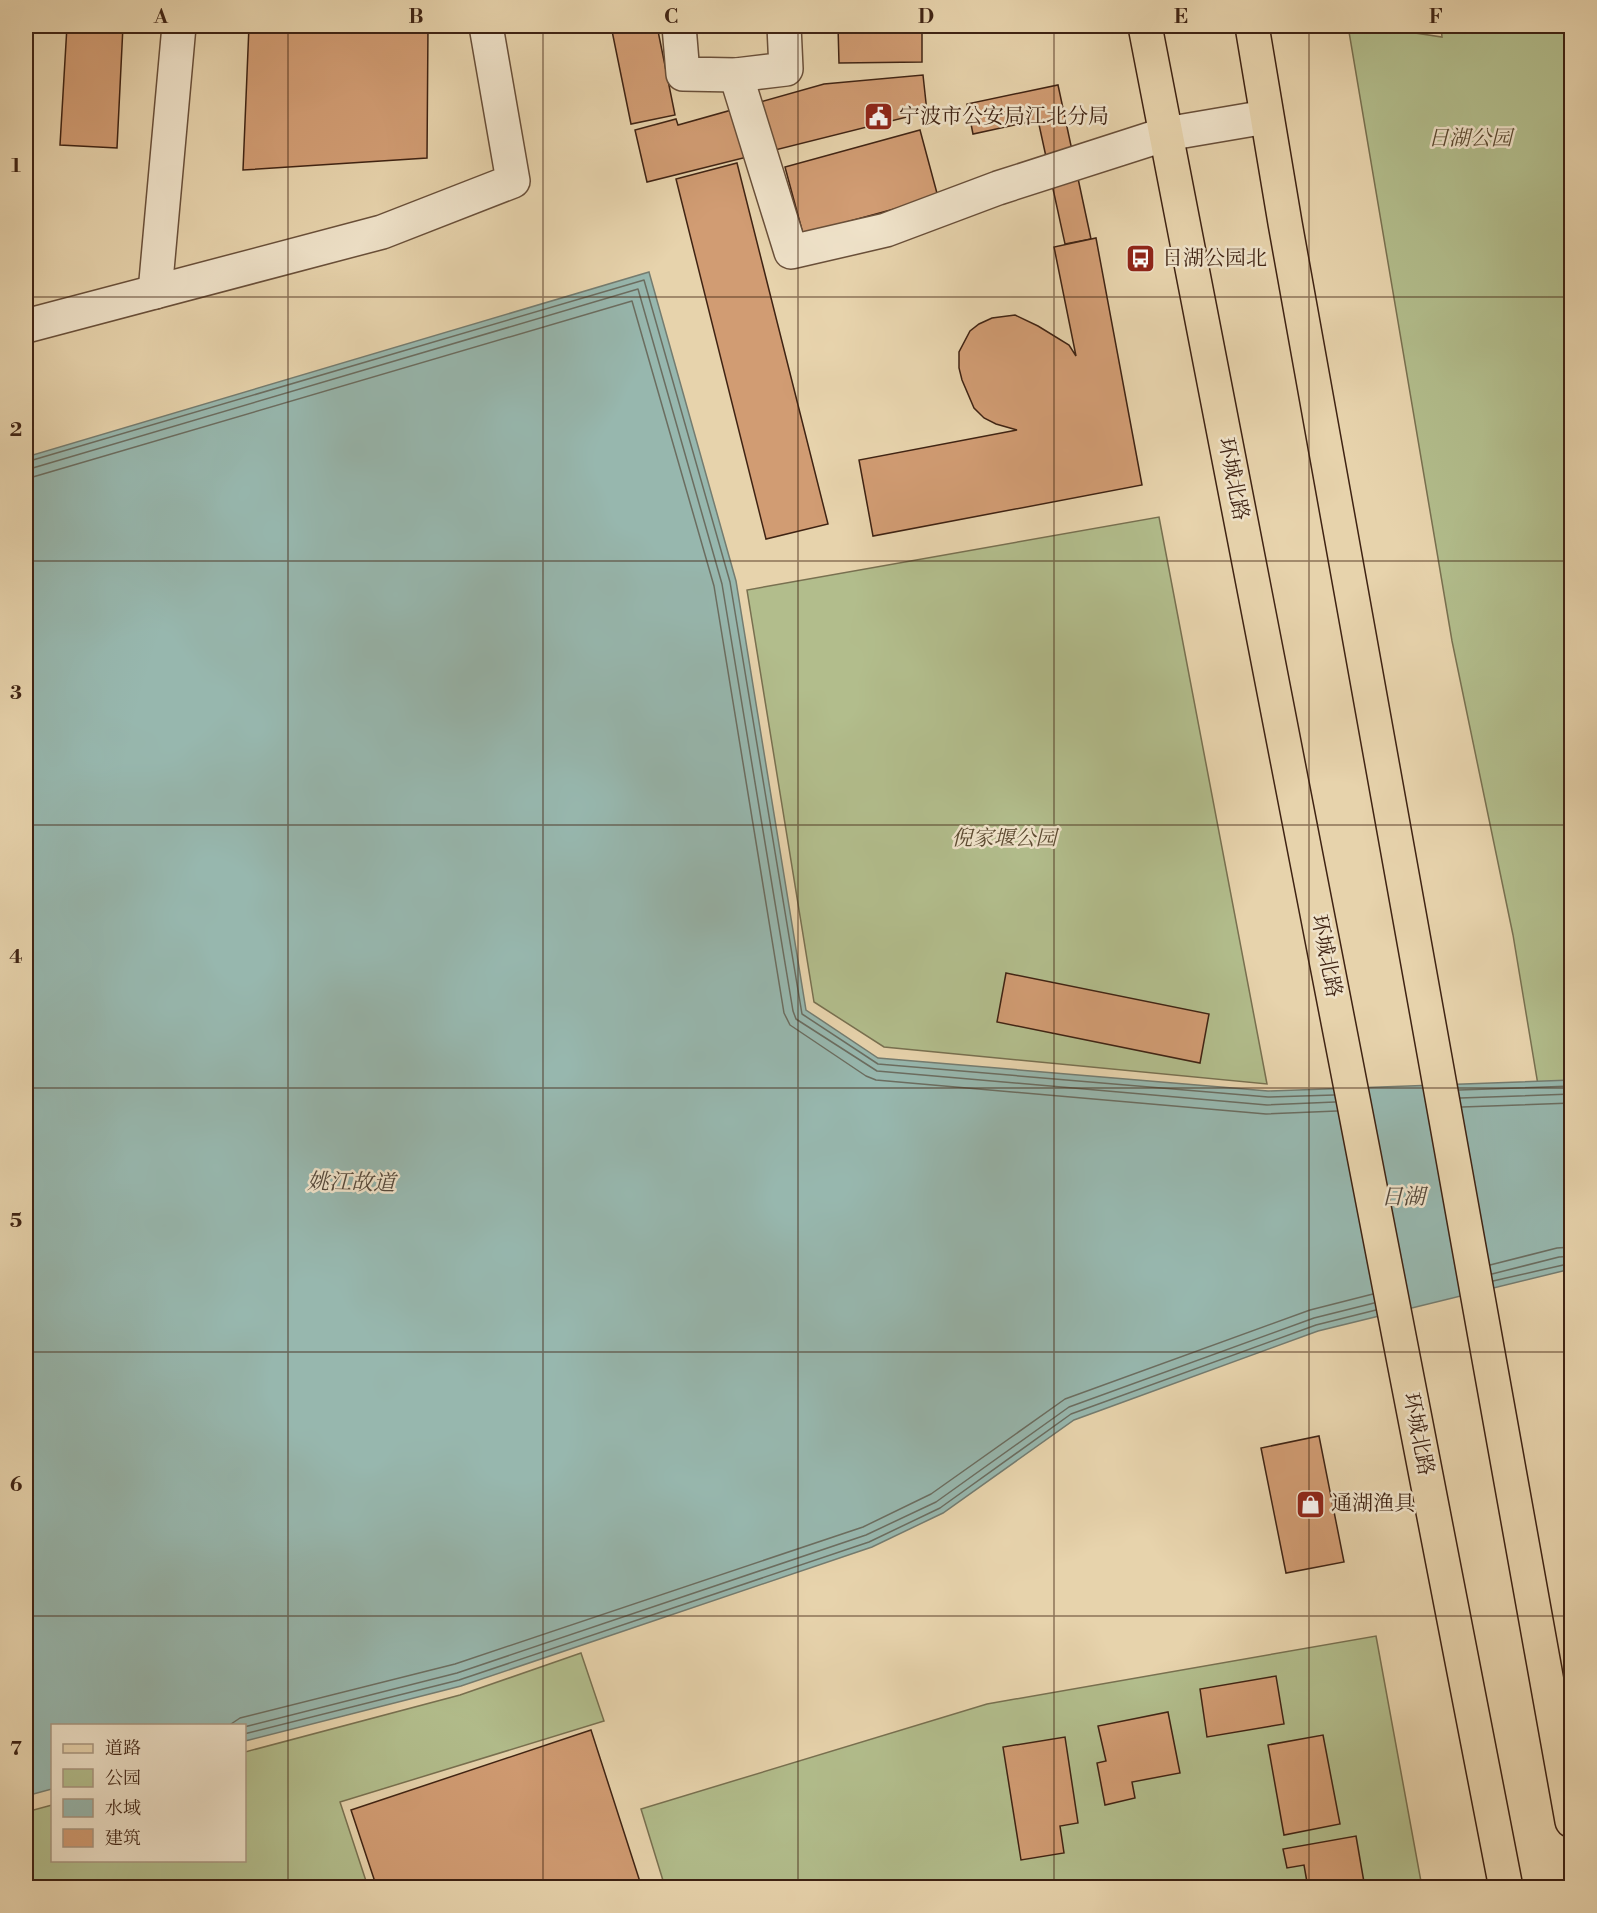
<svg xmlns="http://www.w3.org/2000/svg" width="1597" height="1913" font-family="'Libre Bodoni','Noto Serif SC',serif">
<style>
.green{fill:#b2bd8c;stroke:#787050;stroke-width:1.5}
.water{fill:#97b7ae;stroke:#747c70;stroke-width:1.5}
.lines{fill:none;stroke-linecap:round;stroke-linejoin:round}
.shore{stroke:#6b6d60;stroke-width:1.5}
.building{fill:#d19c73;stroke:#3f2313;stroke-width:1.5}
.minor-casing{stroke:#694f39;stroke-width:36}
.major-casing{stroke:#3f2313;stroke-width:36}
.minor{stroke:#efe2c9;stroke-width:33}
.major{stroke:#e7d3ac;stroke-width:33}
.grid{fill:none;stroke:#3f2313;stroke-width:1.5;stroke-opacity:0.55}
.labels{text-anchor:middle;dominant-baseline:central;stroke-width:5;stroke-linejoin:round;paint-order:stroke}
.poi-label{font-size:21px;fill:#3f2313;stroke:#efe2c9;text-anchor:start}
.park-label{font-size:21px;font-style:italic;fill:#5c4a31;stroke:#efe2c9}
.street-label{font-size:21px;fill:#3f2313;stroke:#efe2c9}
.water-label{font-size:22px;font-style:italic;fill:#55483a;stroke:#efe2c9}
.neatline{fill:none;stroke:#3f2313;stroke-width:2}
.grid-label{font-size:20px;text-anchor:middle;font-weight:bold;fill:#3f2313}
</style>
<rect width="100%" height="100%" fill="#e7d3ac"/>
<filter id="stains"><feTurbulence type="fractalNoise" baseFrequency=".00333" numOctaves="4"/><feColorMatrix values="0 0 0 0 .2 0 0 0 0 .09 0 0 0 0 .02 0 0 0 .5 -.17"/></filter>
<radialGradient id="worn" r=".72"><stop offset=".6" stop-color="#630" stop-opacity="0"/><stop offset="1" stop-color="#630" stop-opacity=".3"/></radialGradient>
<g class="green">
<polygon points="1348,26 1369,26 1442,37 1441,26 1571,26 1571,1283 1513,935 1452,641"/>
<polygon points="1159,517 1267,1084 884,1047 814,1002 747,590"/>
<polygon points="1376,1636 1422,1887 665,1887 641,1809 987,1704"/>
<polygon points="581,1653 604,1721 340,1802 368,1887 26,1887 26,1812 52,1805 52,1860 244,1860 245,1752 460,1695"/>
</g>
<polygon class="water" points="649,272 736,581 806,1010 878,1058 1268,1091 1571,1080 1571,1269 1318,1331 1074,1420 943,1513 872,1547 461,1686 245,1741 244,1726 52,1726 52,1789 26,1796 26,457"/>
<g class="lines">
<g class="shore">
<polyline points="26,462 644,280 730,582 802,1014 878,1064 1268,1097 1334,1095"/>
<polyline points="26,470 638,289 722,584 793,1011 796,1019 877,1071 1267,1105 1335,1102"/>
<polyline points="26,479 632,301 714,586 784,1013 790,1025 866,1076 876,1080 1266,1114 1337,1111"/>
<polyline points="1459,1090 1572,1086"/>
<polyline points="1460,1098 1572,1094"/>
<polyline points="1462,1107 1572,1103"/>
<polyline points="1490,1265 1557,1248 1572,1247"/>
<polyline points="1492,1274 1559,1257 1572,1256"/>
<polyline points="1493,1281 1572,1263"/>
<polyline points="228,1726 240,1718 455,1664 863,1527 931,1494 1065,1399 1310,1310 1373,1294"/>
<polyline points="244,1727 457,1673 866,1535 936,1502 1069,1407 1314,1318 1374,1303"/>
<polyline points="244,1734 459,1680 869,1542 940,1508 1071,1414 1316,1325 1376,1310"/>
</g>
</g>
<g class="building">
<polygon points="67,26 123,26 117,148 60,145"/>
<polygon points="249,26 428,26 427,158 243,170"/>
<polygon points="611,26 657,26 675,115 631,124"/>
<polygon points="838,26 922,26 922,62 839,63"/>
<polygon points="923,75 927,112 647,182 635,130 676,119 678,125 824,84"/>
<polygon points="1058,85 1091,239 1065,244 1038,120 973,134 967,104"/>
<polygon points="920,130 938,197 803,234 785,167"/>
<polygon points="737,163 828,524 766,539 676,179"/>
<polygon points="1096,238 1142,485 873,536 859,460 1017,430 996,424 984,418 974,408 962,380 959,368 959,352 970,331 979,324 992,318 1015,315 1038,326 1069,345 1076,356 1054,247"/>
<polygon points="1006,973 1209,1014 1200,1063 997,1022"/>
<polygon points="1319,1436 1344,1562 1286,1573 1261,1448"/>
<polygon points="1276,1676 1284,1724 1207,1737 1200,1689"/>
<polygon points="1168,1712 1180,1773 1132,1782 1135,1798 1105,1805 1097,1763 1106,1761 1098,1726"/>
<polygon points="591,1730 642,1888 377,1888 351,1810"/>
<polygon points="1323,1735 1340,1824 1284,1835 1268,1745"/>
<polygon points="1065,1737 1078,1823 1060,1826 1064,1853 1021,1860 1003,1747"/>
<polygon points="1356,1836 1365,1888 1308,1888 1304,1865 1287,1868 1283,1849"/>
</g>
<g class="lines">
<defs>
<g id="minor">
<polyline points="679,26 683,74 736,75 786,69 784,26"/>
<polyline points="736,75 791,252 886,230 998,188 1166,134 1266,117"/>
<polyline points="155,292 179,26"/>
<polyline points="26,326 382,232 513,181 486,26"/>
</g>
<g id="major">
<polyline points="1145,26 1506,1888"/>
<polyline points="1252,26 1285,223 1572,1821"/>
</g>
</defs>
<use href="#minor" class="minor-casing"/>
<use href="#major" class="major-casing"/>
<use href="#minor" class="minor"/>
<use href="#major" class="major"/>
</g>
<path class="grid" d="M 288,26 L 288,1888M 543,26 L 543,1888M 798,26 L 798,1888M 1054,26 L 1054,1888M 1309,26 L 1309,1888M 26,297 L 1572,297M 26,561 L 1572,561M 26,825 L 1572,825M 26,1088 L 1572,1088M 26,1352 L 1572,1352M 26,1616 L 1572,1616"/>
<defs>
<symbol id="civic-square" viewBox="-11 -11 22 22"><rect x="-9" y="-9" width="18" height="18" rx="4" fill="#8f2418" stroke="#efe2c9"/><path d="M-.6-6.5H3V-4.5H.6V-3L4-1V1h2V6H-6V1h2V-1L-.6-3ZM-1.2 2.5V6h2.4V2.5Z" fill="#fff"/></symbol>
<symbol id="bus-square" viewBox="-11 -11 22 22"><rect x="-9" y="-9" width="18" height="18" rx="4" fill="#8f2418" stroke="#efe2c9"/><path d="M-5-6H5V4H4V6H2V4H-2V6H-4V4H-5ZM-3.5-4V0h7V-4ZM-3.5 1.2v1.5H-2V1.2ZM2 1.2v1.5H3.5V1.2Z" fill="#fff"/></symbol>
<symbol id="shop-square" viewBox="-11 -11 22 22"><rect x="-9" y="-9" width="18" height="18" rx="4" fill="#8f2418" stroke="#efe2c9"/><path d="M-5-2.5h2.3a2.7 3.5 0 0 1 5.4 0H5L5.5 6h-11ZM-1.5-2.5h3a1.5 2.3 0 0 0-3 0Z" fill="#fff"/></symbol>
</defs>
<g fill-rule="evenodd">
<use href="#civic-square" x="862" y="100" width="33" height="33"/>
<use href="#bus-square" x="1124" y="242" width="33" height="33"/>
<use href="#shop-square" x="1294" y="1488" width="33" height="33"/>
</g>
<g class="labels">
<g class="poi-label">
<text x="899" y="117">宁波市公安局江北分局</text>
<text x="1162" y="259">日湖公园北</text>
<text x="1331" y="1504">通湖渔具</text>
</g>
<g class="park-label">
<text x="1470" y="139">日湖公园</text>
<text x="1004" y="839">倪家堰公园</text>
</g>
<g class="street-label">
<text transform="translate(1233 479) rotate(79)">环城北路</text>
<text transform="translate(1326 956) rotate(79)">环城北路</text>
<text transform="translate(1418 1434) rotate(79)">环城北路</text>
</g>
<g class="water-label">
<text transform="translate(351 1183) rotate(1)">姚江故道</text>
<text x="1403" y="1197">日湖</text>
</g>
</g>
<rect width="1597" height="1913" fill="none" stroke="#e7d3ac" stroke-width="66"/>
<rect x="51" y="1724" width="195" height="138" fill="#efe2c9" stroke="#a99680" stroke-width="1.5"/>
<rect x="63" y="1744" width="30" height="9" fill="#e7d3ac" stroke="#a99680" stroke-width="1.5"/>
<text x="105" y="1754" font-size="18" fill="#3f2313">道路</text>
<rect x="63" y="1769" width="30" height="18" fill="#b2bd8c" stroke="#a99680" stroke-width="1.5"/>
<text x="105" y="1784" font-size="18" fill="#3f2313">公园</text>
<rect x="63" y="1799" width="30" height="18" fill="#97b7ae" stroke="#a99680" stroke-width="1.5"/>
<text x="105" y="1814" font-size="18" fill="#3f2313">水域</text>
<rect x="63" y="1829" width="30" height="18" fill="#d19c73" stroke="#a99680" stroke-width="1.5"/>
<text x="105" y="1844" font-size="18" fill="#3f2313">建筑</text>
<rect x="33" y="33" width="1531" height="1847" class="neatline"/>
<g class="grid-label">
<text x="161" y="23">A</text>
<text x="416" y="23">B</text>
<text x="671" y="23">C</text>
<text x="926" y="23">D</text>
<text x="1181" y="23">E</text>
<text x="1436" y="23">F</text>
<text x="16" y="172">1</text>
<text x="16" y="436">2</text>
<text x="16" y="699">3</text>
<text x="16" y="963">4</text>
<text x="16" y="1227">5</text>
<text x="16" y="1491">6</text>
<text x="16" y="1755">7</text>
</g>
<rect width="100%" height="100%" filter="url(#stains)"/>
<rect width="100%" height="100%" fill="url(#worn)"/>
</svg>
